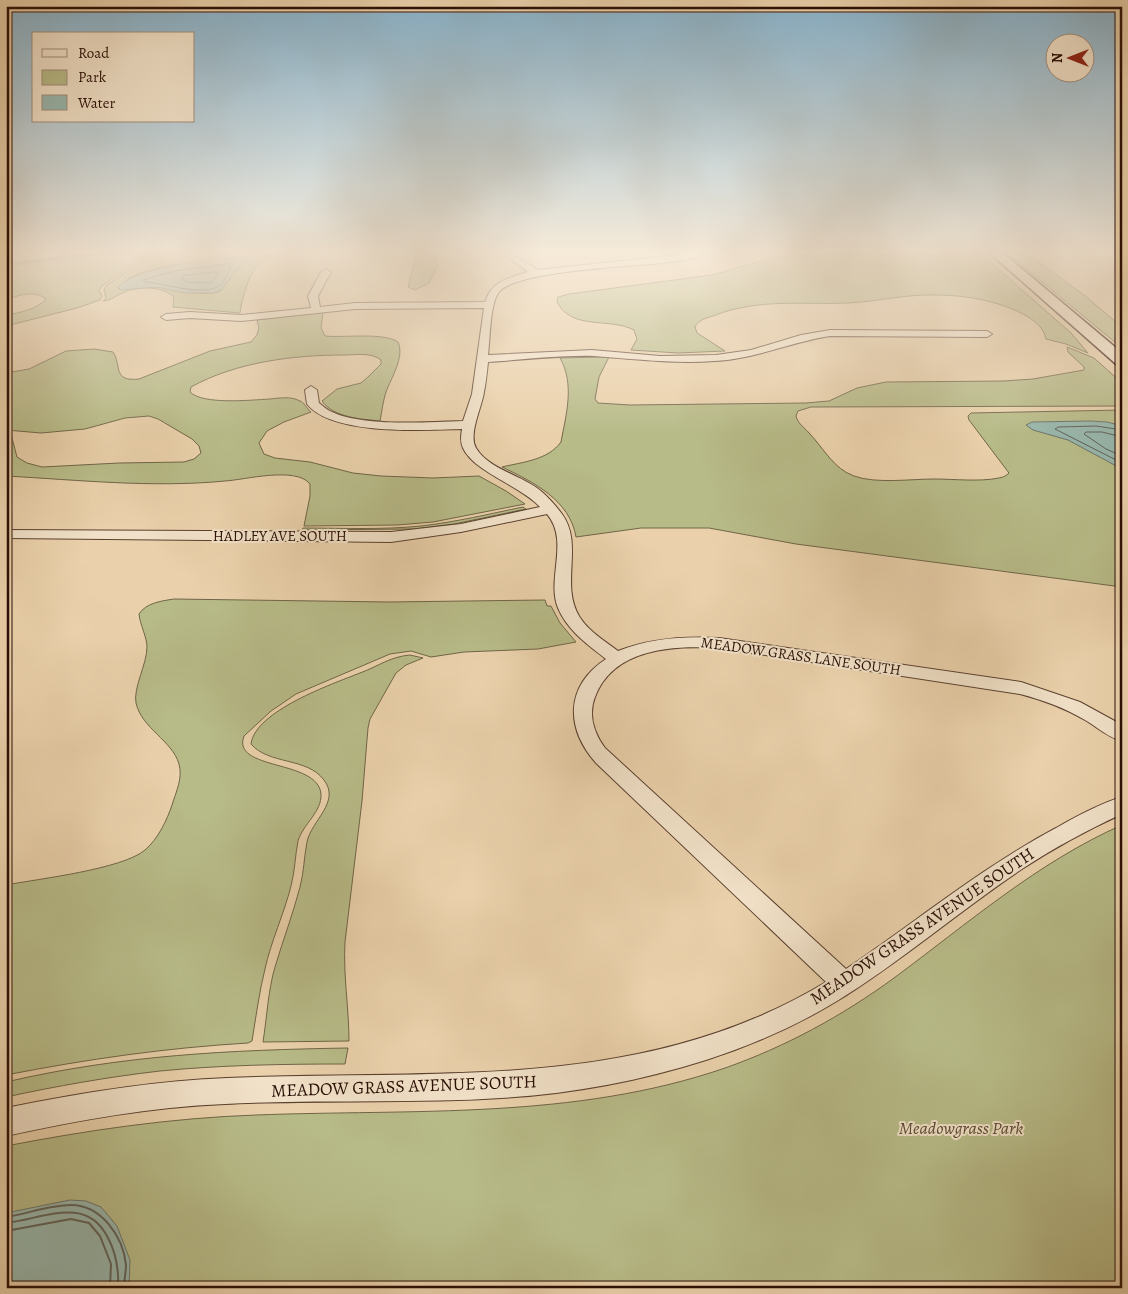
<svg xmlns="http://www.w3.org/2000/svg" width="1128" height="1294" font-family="Alegreya,serif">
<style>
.green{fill:#b7bb88;stroke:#706547;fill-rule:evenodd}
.water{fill:#98b7ad;stroke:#6c746a}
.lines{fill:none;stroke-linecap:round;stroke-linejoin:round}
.shore-far1{stroke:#61635a;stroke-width:1}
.shore{stroke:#61635a;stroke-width:2}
.stream{stroke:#6c746a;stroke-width:3}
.street-casing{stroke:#5a402f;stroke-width:2}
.secondary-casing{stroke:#2a0f06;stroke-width:3}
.street{fill:#f1e1c8;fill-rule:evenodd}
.secondary{fill:#f1e1c8;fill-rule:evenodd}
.labels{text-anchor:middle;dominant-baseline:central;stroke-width:4;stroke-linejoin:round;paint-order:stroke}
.street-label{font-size:15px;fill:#2a0f06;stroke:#f1e1c8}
.near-street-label{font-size:18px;fill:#2a0f06;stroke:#f1e1c8}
.near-park-label{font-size:18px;font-style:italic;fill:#5b4b34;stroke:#f1e1c8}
</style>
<rect width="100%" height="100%" fill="#ead1ab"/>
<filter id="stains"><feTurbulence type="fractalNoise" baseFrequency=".004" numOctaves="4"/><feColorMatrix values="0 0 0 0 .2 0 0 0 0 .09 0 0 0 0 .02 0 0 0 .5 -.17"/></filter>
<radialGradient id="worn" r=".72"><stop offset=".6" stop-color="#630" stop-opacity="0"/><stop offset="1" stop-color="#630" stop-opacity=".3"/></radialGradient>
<g class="green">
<path d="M 78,254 L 148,254 L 102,286 L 99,290 L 102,296 L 100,300 L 77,308 L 6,326 L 6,315 C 19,313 38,309 46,299 C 35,290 18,295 6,300 L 6,263 Z"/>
<path d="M 152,254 L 288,254 C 279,256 269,258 261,263 C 249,270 242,299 240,313 L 173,307 L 174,297 C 165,287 137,285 125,292 C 116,295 113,300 103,301 L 106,298 L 104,290 L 106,286 ZM 244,258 L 249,260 L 237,269 L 219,292 C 196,297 179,288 157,287 C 144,287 130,291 118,289 C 122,284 126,280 132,277 C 158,264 214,259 244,258 Z"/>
<polygon points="416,254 433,254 438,265 429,283 415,290 408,287"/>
<path d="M 875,254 L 981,254 L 1071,333 L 1088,353 L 1066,344 L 1046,339 C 1043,324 1029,317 1017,311 C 983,296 946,293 909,296 C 889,298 869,302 848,303 C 802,305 758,298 713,316 C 706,318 698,320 695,327 L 697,333 L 725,351 L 678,353 L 631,350 L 637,339 L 634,330 C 609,317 572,331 557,302 L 558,297 L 569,294 L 712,275 L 779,256 Z"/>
<polygon points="1008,254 1027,254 1084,295 1122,327 1122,348"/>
<path d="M 323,312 L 321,328 L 325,336 C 344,338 383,332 398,342 C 405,357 391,378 386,392 C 383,401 382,411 380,421 C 362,419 334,418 322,401 L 337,389 L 361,383 L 368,377 L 381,364 L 381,360 C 371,352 356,355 344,355 C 294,355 236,362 191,387 L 190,392 C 203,405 251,400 270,399 C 280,398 291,396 300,401 C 304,402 307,409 311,412 L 284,422 L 267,431 L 259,443 L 264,454 L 275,458 L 310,462 L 353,473 L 381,476 L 433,478 L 479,476 L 506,491 L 525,504 L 433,522 L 397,525 L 304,526 L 310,496 L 310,484 C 296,466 244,480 225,481 C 152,488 79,480 6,476 L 6,434 L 11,434 L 17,457 L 27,463 L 42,467 L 119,463 L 184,462 L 194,459 L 201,453 L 199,446 L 192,439 L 158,419 L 149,416 L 125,418 L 85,429 L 41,433 L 6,430 L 6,373 L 29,369 L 66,351 L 94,349 L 113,352 C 122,365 112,382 139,379 L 210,351 L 251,342 L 257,335 L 259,328 L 257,320 Z"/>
<path d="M 1067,347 L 1094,358 L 1122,383 L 1122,406 L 811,407 L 798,411 L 796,416 C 798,424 805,428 810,434 C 824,449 834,469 854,476 C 876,484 911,479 934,479 C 955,479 979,482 999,478 C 1004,477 1006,476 1009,473 L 969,420 L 968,416 L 971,413 L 1122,410 L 1122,587 L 796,544 L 709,528 L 641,528 L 576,537 C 570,500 533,482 502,467 C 523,462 548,460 561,442 C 566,415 575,384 560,358 L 609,357 L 599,377 L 595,399 L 598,403 L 630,405 L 806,403 L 829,401 L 857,388 L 886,382 L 1004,381 L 1033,379 L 1084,370 L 1084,367 L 1068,352 Z"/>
<path d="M 523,507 L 526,509 L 454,524 L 414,529 L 302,530 L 303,528 C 342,528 382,530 421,526 C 456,522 489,514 523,507 Z"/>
<path d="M 174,599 L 388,602 L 545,600 L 547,606 L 551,606 L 560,623 L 576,642 L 538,649 L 464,652 L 431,657 L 411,651 L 390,654 L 296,694 L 271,711 L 244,736 C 231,771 318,759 321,794 C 322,812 303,824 298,841 C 295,856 295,871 291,886 C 284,914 271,941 265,969 C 259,993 256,1017 252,1041 L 248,1043 C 165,1048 88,1059 6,1075 L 6,885 C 38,879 123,869 145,850 C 158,839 167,820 172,805 C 176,792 183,778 179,764 C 172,740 142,729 136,703 C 133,688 147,664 147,647 C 147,637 140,625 139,614 C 146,603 161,601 174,599 Z"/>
<path d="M 410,655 L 423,658 L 406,665 L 396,673 L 370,719 L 368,728 L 362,801 L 345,942 C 343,975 349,1008 349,1041 L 263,1042 C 267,1017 268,991 275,967 C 283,940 293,914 300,887 C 304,872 304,857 307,842 C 311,821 341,802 324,780 C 307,757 269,765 251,744 C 255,711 332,684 360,673 C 379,666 389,657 410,655 Z"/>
<path d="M 1122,825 L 1122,1288 L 6,1288 L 6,1146 C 89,1130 171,1118 256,1115 C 413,1109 574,1120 725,1068 C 785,1047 842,1016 894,978 C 967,924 1038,862 1122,825 Z"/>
<path d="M 348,1048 L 345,1064 C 284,1064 221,1065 160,1071 C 108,1077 57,1086 6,1097 L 6,1082 C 122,1055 230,1050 348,1048 Z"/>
</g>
<g class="water">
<path d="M 244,258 L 249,260 L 237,269 L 222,289 L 214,293 L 185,293 L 156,287 L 122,290 L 117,288 C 137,266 214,258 244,258 Z"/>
<polygon points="1090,421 1107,422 1122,426 1122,469 1068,440 1033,430 1026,425 1032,422"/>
<polygon points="70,1200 86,1201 101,1207 117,1226 130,1260 129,1288 6,1288 6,1213"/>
</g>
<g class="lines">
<g class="shore-far1">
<path d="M 229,264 L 231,268 C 227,274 224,284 217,287 C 200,296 164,283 145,282 L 143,280 L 175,271 Z"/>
<polygon points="216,272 218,275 211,283 186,282 182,279 183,276"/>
<polyline points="1122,430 1096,426 1058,427 1055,429 1122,463"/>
<polyline points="1122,437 1102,432 1086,432 1084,434 1106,449 1122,456"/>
</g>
<g class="shore">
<path d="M 6,1217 C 27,1214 49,1205 71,1205 C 101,1205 123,1236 126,1265 C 126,1273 124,1280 124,1288"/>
<path d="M 6,1223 C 43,1219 85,1195 107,1236 C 116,1252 119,1270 118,1288"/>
<polyline points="6,1231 71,1219 89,1223 100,1236 111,1264 110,1288"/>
</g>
<polyline class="stream" points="6,265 93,254"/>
<defs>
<g id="street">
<path d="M 503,254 L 512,254 L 538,270 L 686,254 L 703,254 C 695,261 674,261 663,263 C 633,266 515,271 499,292 C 490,302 490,341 488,355 L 592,350 L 660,356 L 716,355 L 751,350 L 801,335 L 830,330 L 987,331 L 992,334 L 987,337 L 830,336 C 791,342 755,359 715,361 C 674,364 635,359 594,356 C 559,355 522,360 488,362 C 487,372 486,382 484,392 C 482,407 468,434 476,448 C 489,470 523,475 542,492 C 549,498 556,506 562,514 C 584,544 560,584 579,616 C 588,631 605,641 618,651 C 651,638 684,636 719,638 L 1021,682 L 1080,702 L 1122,725 L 1122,741 C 1109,738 1097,727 1085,720 C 1065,708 1043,700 1020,694 L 719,648 C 674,645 613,648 595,697 C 588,715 594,733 605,748 L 846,969 C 916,922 981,868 1056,828 C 1077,816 1099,804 1122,797 L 1122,814 C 1087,830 1054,848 1022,869 C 959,911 902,961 837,1001 C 796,1026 752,1045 706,1060 C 640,1081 570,1094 501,1098 C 409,1104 317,1099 225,1104 C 151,1107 79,1120 6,1136 L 6,1108 C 79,1093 153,1081 227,1078 C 432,1069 642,1094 826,982 L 596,763 C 565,728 565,686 606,659 C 587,644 568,631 558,608 C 546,579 570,541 547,514 L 461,532 L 391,542 L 6,538 L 6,530 L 391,532 L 461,524 L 540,507 C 521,486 474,472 463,448 C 460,442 461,435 462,429 C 425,430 332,436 307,404 L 305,390 L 311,386 L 317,390 L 319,403 C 323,406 327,410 332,412 C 364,427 427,422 463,421 L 472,394 L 484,308 L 355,309 L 241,321 L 190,318 L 166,320 L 161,317 L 166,314 L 190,312 L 241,315 L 311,308 L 308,296 L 321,272 L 326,269 L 331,272 L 318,296 L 320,307 L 355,303 L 485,302 C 492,281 508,278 528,272 Z"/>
<polygon points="1113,254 1122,254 1122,258 1114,256"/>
</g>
<polygon id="secondary" points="991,254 1004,254 1122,353 1122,366 1116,364"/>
</defs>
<use href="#street" class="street-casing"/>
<use href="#secondary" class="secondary-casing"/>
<use href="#street" class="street"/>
<use href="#secondary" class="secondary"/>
</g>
<linearGradient id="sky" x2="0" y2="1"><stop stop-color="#88b5d0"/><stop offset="0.58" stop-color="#f6ead9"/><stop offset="1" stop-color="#f6ead9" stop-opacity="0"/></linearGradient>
<rect width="1128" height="435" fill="url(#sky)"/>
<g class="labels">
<g class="street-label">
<text x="280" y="536">HADLEY AVE SOUTH</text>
<text transform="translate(801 656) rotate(8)">MEADOW GRASS LANE SOUTH</text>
</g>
<g class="near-street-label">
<text transform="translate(922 926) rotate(-34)">MEADOW GRASS AVENUE SOUTH</text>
<text transform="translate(404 1086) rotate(-2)">MEADOW GRASS AVENUE SOUTH</text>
</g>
<g class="near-park-label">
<text x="961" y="1128">Meadowgrass Park</text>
</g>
</g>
<rect width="1128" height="1294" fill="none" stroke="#ead1ab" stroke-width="25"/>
<rect x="8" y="8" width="1113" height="1279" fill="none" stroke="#2a0f06" stroke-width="2.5"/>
<rect x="12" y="12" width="1103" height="1269" fill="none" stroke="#2a0f06"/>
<rect x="32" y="32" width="162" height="90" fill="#f1e1c8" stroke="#a18d7a"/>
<rect x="42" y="49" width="25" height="8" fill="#f1e1c8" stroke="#a18d7a"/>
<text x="78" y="58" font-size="15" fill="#2a0f06">Road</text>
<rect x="42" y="70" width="25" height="15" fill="#b7bb88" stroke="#a18d7a"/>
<text x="78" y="82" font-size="15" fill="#2a0f06">Park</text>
<rect x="42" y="95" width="25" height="15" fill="#98b7ad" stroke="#a18d7a"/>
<text x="78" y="108" font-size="15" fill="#2a0f06">Water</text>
<g transform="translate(1070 58) rotate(270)"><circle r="24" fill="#f1e1c8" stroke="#a18d7a"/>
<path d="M0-4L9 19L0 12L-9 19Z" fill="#8f2418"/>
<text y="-8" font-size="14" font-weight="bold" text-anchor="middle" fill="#2a0f06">N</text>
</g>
<rect width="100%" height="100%" filter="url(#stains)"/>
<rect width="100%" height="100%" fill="url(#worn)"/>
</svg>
